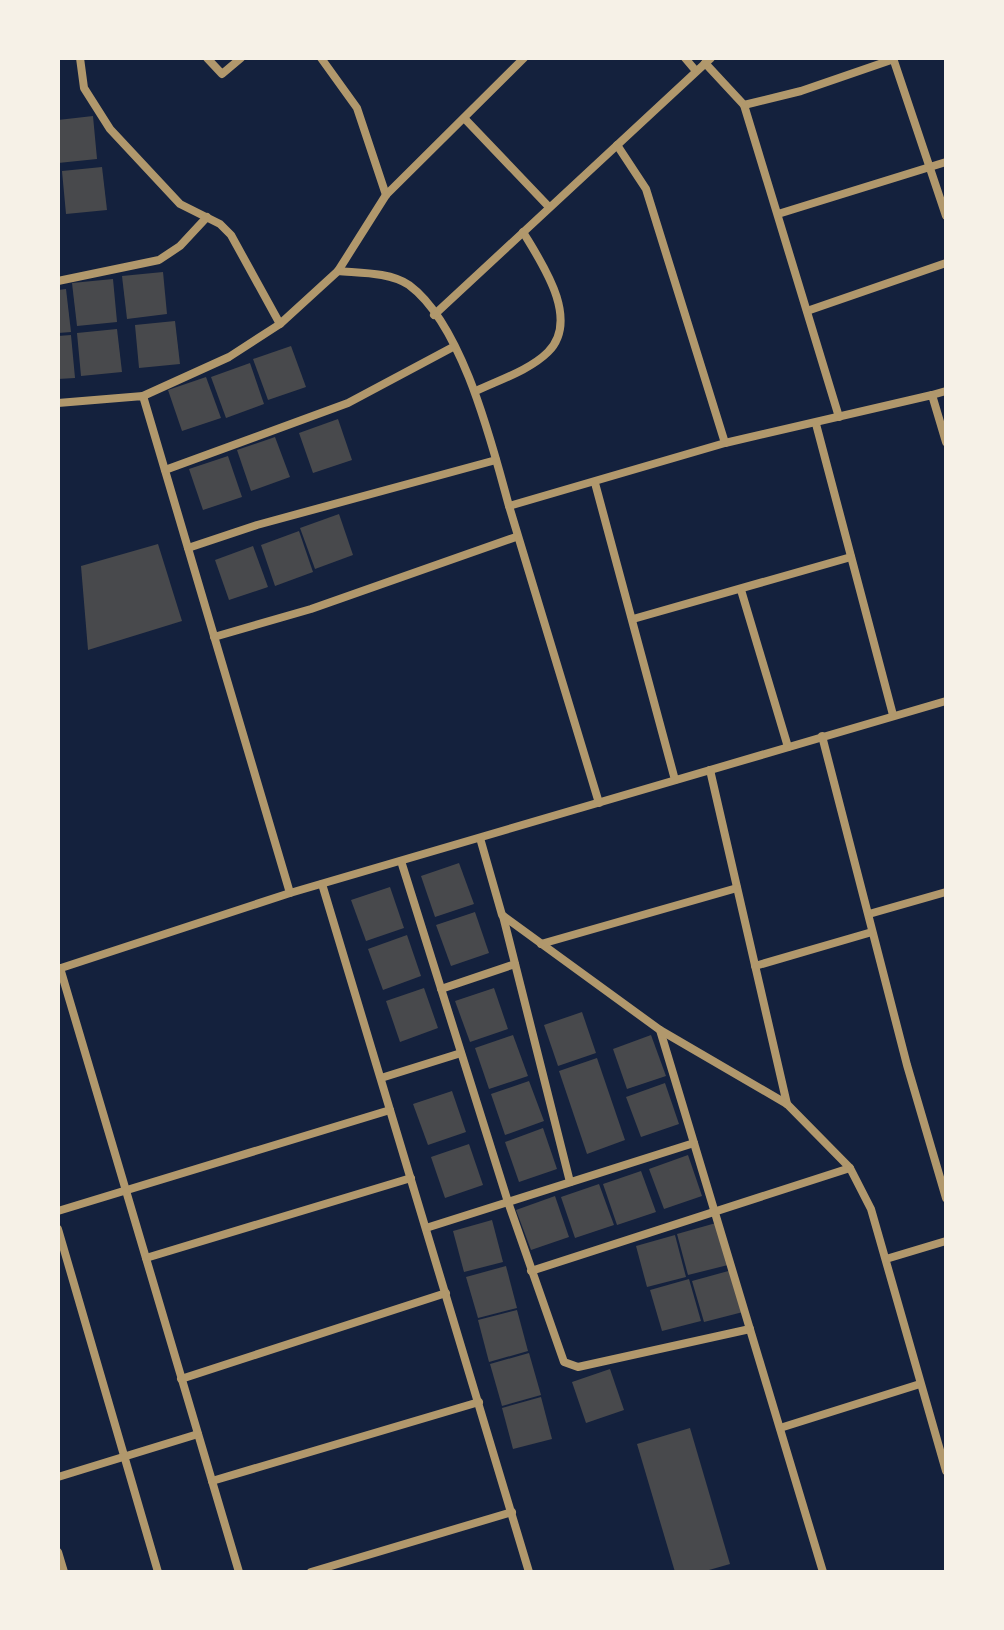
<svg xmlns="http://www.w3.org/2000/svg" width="1004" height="1630" font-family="Raleway,sans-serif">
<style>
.building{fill:#48494c}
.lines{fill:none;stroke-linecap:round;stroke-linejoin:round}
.minor{stroke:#b1986c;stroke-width:8}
</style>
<rect width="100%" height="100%" fill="#14213d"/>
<g class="building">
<polygon points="93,116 97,159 58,163 58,120"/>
<polygon points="102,167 107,210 66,214 62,171"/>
<polygon points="163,272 167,314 127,319 122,276"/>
<polygon points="113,279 117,322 77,326 72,283"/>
<polygon points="66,289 71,332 58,333 58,290"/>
<polygon points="175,321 180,364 139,368 135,325"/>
<polygon points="117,329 122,372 81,376 77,333"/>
<polygon points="71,335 75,378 58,379 58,336"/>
<polygon points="291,346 306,387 268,400 253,359"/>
<polygon points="250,363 264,404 226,418 211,377"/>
<polygon points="206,377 221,418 182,431 168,390"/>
<polygon points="338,419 352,460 313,473 299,433"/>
<polygon points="275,437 290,477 251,491 237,450"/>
<polygon points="228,456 242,497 203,510 189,469"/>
<polygon points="339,514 353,555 315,569 300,528"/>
<polygon points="299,531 313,572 275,586 261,545"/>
<polygon points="158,544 182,621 88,650 81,566"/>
<polygon points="253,546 268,587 229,600 215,560"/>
<polygon points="459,863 474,904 435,917 421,876"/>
<polygon points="390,887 404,928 366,941 351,900"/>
<polygon points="475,912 489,953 451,966 436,925"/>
<polygon points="407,935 421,976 383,990 368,949"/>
<polygon points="424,988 438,1028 400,1042 386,1001"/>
<polygon points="494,988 508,1029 470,1042 455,1001"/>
<polygon points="582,1012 596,1053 558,1066 544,1025"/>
<polygon points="513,1035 528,1076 489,1089 475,1048"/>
<polygon points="651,1035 666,1076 627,1089 613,1049"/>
<polygon points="597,1058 625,1140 587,1154 559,1071"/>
<polygon points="529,1081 544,1121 505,1135 491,1094"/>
<polygon points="665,1083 679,1124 641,1137 626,1097"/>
<polygon points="452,1091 466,1132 428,1145 413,1104"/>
<polygon points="543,1128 557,1169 519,1182 505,1142"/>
<polygon points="469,1144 483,1185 445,1198 431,1157"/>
<polygon points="688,1155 702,1196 664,1209 649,1169"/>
<polygon points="641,1171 656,1212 617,1225 603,1184"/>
<polygon points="599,1184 614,1225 575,1238 561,1197"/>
<polygon points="555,1196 569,1237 531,1250 516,1210"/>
<polygon points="492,1220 503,1262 464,1272 453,1231"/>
<polygon points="716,1223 728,1265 688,1275 677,1234"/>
<polygon points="675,1235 686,1277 647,1287 636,1246"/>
<polygon points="506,1266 517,1308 478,1318 466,1277"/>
<polygon points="732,1270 743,1312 704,1322 692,1281"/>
<polygon points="689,1279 701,1321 662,1331 650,1290"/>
<polygon points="517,1310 528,1351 489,1362 478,1320"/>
<polygon points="529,1353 541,1395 502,1406 490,1364"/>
<polygon points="610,1369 624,1410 586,1423 572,1382"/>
<polygon points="541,1397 552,1439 513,1449 502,1408"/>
<polygon points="690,1428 730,1564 702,1572 675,1572 637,1444"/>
</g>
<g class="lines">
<g class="minor">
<polyline points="80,58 84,88 110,129 180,204 220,224 231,235 280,324"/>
<polyline points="207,58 222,74 241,58"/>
<polyline points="321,58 357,108 386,195"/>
<polyline points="685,58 696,71"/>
<polyline points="893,58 946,216"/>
<polyline points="705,63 744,105 839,417"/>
<polyline points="744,105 801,91 894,59"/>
<polyline points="465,119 549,207"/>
<polyline points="617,145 646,189 725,443"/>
<polyline points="778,214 946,162"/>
<path d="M 338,271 C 360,273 390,272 409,285 C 463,325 492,445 509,506"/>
<polyline points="58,281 159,260 180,246 207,217"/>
<polyline points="807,311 946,263"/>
<polyline points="434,315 711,58"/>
<path d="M 476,391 C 499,380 530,370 548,352 C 581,319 541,262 523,232"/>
<polyline points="932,395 946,391"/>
<polyline points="143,396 229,357 280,324 338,271 386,195 524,58"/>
<polyline points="58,403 143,396 290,893"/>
<polyline points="816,424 893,715"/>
<polyline points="165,470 348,403 453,347"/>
<polyline points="595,483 675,780"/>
<polyline points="188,548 257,525 496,460"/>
<polyline points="741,590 788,747"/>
<polyline points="633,619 851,557"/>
<polyline points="214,637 311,609 516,537"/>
<polyline points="822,736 907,1065 946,1198"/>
<polyline points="710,770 787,1104"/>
<polyline points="599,803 509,506 725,443 932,395 946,442"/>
<polyline points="480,838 502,915 660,1030 823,1572"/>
<polyline points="401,861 508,1202 564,1362 578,1367 750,1329"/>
<polyline points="322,884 529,1572"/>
<polyline points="869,914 946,892"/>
<polyline points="503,916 570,1182"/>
<polyline points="541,944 737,888"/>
<polyline points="755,966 872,932"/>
<polyline points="60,968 239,1572"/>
<polyline points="58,969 290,893 946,701"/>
<polyline points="441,989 515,964"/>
<polyline points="660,1030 787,1104 850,1168 871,1209 946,1471"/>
<polyline points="381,1078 461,1053"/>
<polyline points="58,1211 390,1110"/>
<polyline points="426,1228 694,1143"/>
<polyline points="58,1229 158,1572"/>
<polyline points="146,1258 411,1178"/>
<polyline points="886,1259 946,1241"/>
<polyline points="531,1271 850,1168"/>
<polyline points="181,1379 446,1293"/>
<polyline points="780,1428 920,1384"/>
<polyline points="58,1477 198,1434"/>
<polyline points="212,1481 479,1402"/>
<polyline points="58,1552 64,1572"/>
<polyline points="311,1572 512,1512"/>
</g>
</g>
<rect width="1004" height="1630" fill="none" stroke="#f6f1e7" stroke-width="120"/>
</svg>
